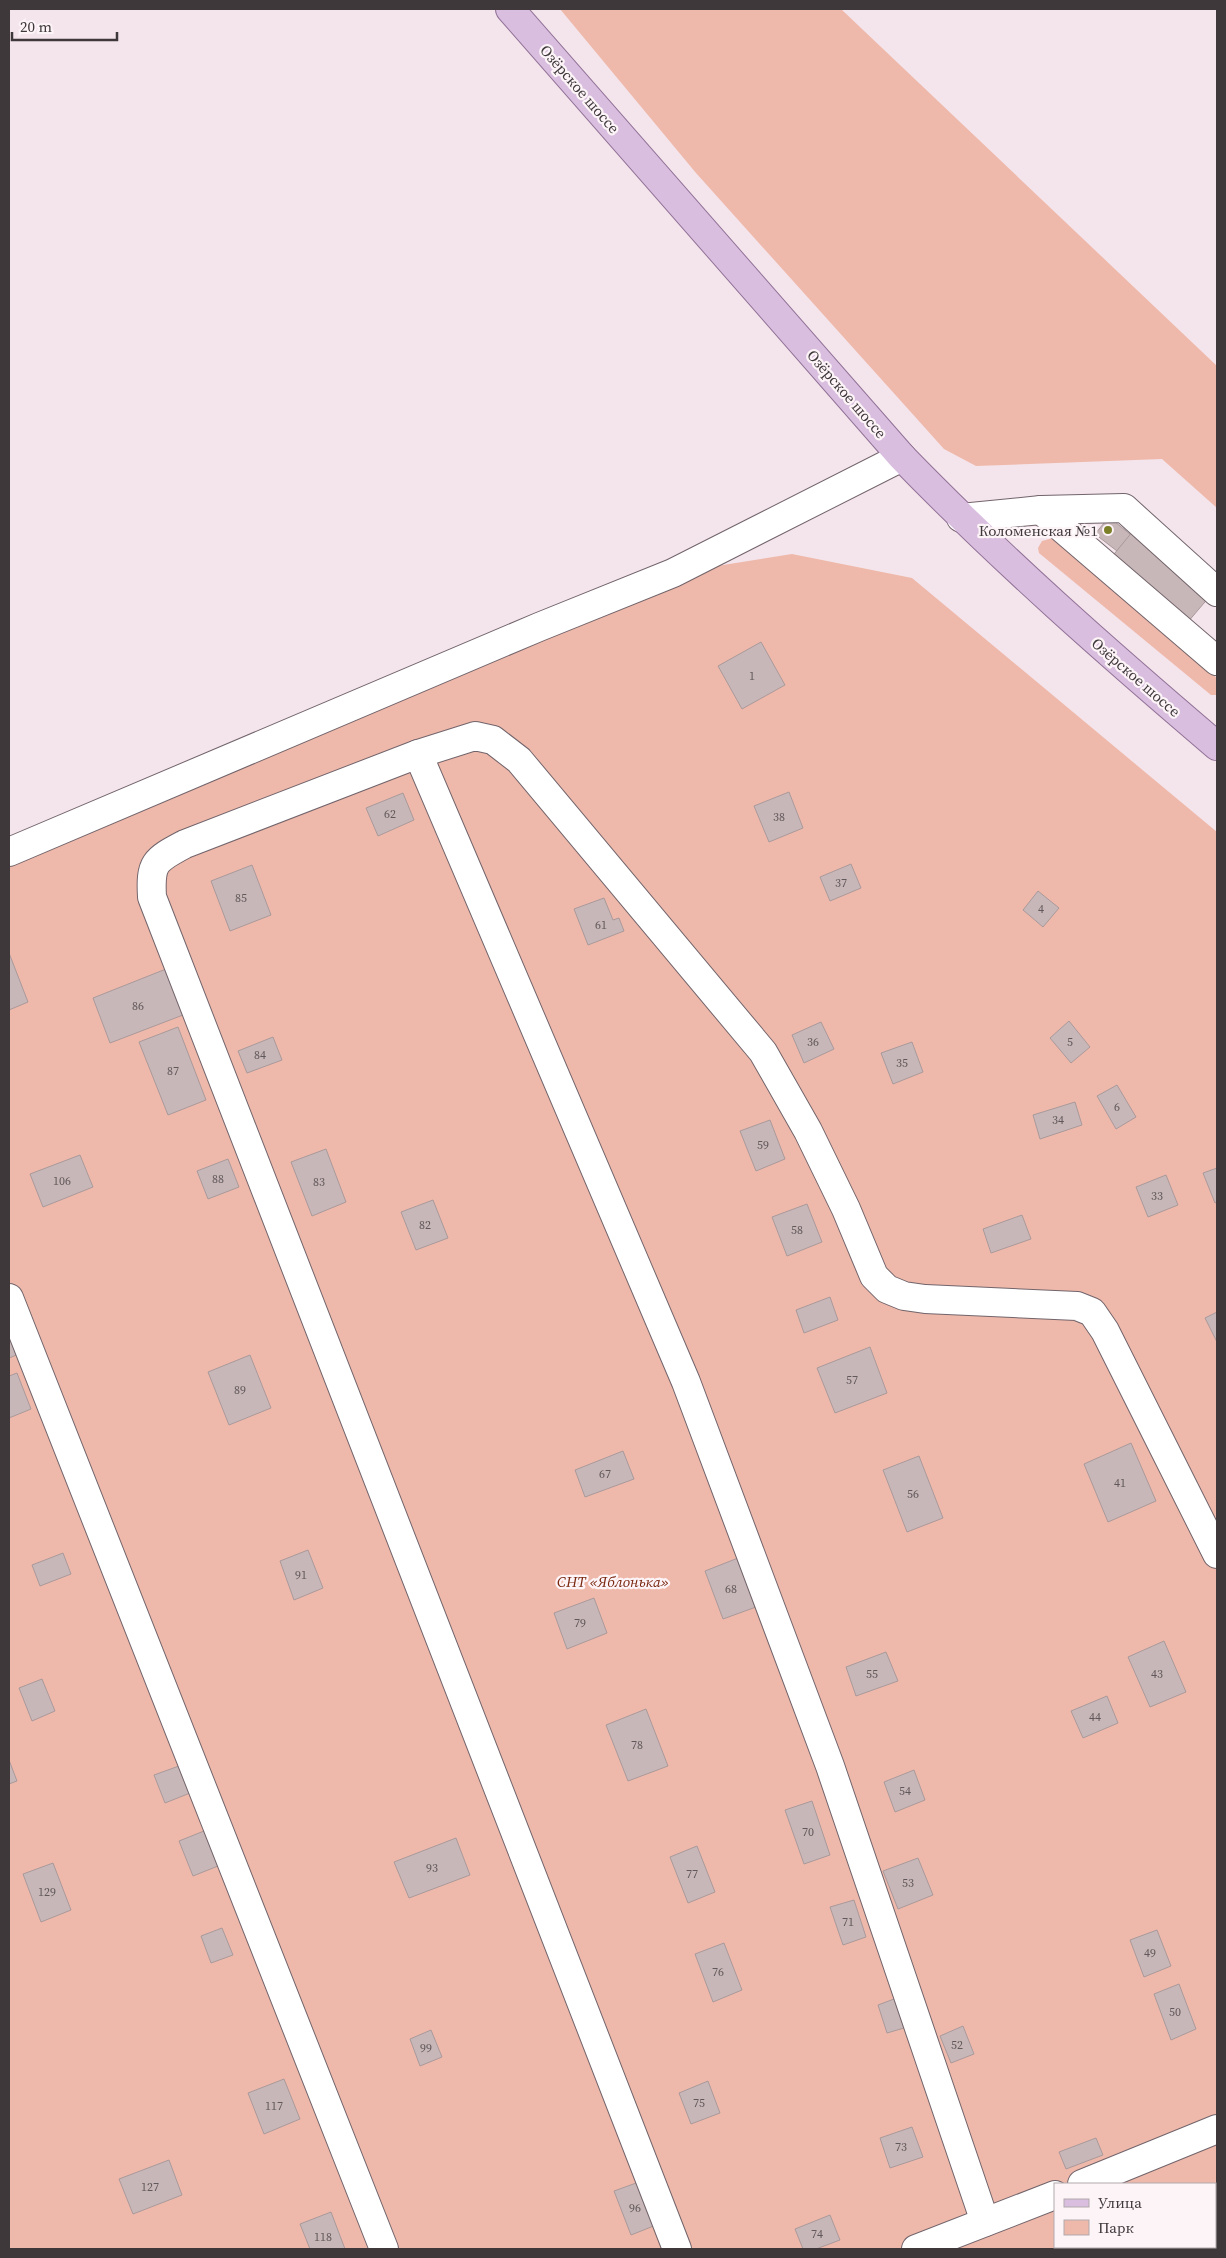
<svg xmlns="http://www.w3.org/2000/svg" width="1226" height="2258" font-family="'Source Serif 4',serif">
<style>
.green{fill:#eeb9aa;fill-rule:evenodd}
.building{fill:#c8b7b8;stroke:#aa999b}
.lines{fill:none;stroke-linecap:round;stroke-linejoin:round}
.minor-casing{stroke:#72646b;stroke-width:30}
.major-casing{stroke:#927297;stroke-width:30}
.minor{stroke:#fff;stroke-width:28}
.major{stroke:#d9bedf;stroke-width:28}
.poi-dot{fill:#7b7f28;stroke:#fdf4f8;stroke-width:2}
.labels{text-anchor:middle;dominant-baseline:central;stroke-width:4.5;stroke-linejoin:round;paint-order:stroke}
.number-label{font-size:12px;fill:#60585a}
.street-label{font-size:15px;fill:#3e383b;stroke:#fdf4f8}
.poi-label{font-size:15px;fill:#3e383b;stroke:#fdf4f8;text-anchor:end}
.park-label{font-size:15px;font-style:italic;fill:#78260d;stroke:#fdf4f8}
</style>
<rect width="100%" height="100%" fill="#f4e4ec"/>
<g class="green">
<polygon points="560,9 841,9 1217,366 1217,508 1162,459 976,466 944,449 696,173"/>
<polygon points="1053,538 1217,678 1217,695 1211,695 1039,553 1038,548 1042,541"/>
<path d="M 792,554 L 912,578 L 1217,832 L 1217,2249 L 9,2249 L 9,852 L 673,573 ZM 1055,2184 L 1215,2184 L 1215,2247 L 1055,2247 Z"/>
</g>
<g class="building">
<polygon points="1109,517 1131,535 1117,551 1095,534"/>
<polygon points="1133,531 1210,596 1187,623 1110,559"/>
<polygon points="761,642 785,685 742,709 718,666"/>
<polygon points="789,792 803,828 769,842 754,806"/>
<polygon points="403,793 414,820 378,836 366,808"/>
<polygon points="851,864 861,888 830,901 820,877"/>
<polygon points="252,865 271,915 230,931 211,881"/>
<polygon points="1038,891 1059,908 1043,927 1023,910"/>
<polygon points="604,898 613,920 619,918 624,931 588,945 574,909"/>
<polygon points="9,953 28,1002 9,1010"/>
<polygon points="166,969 183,1015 110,1043 93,998"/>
<polygon points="1069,1021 1090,1047 1071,1063 1050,1038"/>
<polygon points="821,1022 834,1049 804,1063 792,1035"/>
<polygon points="178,1027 206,1100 168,1115 139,1042"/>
<polygon points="273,1037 282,1060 247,1073 238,1051"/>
<polygon points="912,1042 923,1072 893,1084 881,1053"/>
<polygon points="1117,1085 1136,1117 1116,1129 1097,1096"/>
<polygon points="1075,1102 1082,1125 1040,1139 1033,1115"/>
<polygon points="770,1120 785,1159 756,1171 740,1131"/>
<polygon points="326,1149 346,1202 312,1216 291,1162"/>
<polygon points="80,1155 93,1187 43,1207 30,1174"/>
<polygon points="228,1159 239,1187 208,1199 197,1171"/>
<polygon points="1217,1168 1217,1202 1215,1203 1203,1173"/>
<polygon points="1166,1175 1178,1205 1148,1217 1136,1187"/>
<polygon points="433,1200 448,1238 416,1250 401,1212"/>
<polygon points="807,1204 822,1242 787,1256 772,1217"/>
<polygon points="1022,1215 1031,1239 991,1253 983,1229"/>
<polygon points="830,1297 838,1320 804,1333 796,1310"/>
<polygon points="1217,1312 1217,1342 1205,1318"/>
<polygon points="9,1329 19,1354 9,1358"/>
<polygon points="870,1347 887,1393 835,1413 817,1368"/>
<polygon points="250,1355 271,1408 229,1425 208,1372"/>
<polygon points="17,1373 31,1409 9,1418 9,1376"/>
<polygon points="1131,1443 1156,1501 1108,1522 1084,1464"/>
<polygon points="623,1451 634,1479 585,1497 575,1470"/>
<polygon points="919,1456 943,1518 907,1532 883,1470"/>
<polygon points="308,1550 323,1588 294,1600 280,1561"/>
<polygon points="63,1553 71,1574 40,1586 32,1565"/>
<polygon points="738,1558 756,1607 723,1619 705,1571"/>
<polygon points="594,1598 607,1633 567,1649 554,1613"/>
<polygon points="1164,1641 1186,1692 1150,1707 1128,1657"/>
<polygon points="886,1652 898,1681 856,1696 846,1667"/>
<polygon points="42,1679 55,1711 32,1721 19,1688"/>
<polygon points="1107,1696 1118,1723 1083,1738 1071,1711"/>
<polygon points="646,1709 668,1766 628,1781 606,1725"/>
<polygon points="9,1760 17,1781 9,1784"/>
<polygon points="179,1766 190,1793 165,1803 154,1775"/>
<polygon points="914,1770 925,1800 895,1812 884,1782"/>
<polygon points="812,1801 830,1855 804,1864 785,1810"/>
<polygon points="204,1831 218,1866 193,1876 179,1841"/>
<polygon points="456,1838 470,1875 409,1898 394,1862"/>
<polygon points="697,1846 715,1892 688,1903 670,1857"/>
<polygon points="918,1858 933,1895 898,1909 883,1871"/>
<polygon points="53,1863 71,1910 41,1922 23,1874"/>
<polygon points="854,1900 866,1937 843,1945 830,1907"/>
<polygon points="222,1928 233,1955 211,1963 201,1936"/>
<polygon points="1157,1930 1171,1966 1144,1977 1130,1940"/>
<polygon points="724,1943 742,1990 713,2002 695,1954"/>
<polygon points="1179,1984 1196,2029 1171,2040 1154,1994"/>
<polygon points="894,1999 904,2028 887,2033 878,2005"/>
<polygon points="963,2026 974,2054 951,2063 940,2036"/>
<polygon points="431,2030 442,2057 420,2066 410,2039"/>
<polygon points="284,2079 300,2119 264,2134 248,2093"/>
<polygon points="708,2081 720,2113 691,2124 679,2093"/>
<polygon points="912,2127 923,2157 890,2168 880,2138"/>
<polygon points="1096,2138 1103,2155 1066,2169 1059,2152"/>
<polygon points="169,2160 182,2195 133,2214 119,2179"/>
<polygon points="639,2182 656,2225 631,2235 614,2191"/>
<polygon points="331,2212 345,2249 310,2249 300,2224"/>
<polygon points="830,2215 840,2240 816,2249 803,2249 795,2229"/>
</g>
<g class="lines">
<defs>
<g id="minor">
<polyline points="1041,510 1217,661"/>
<polyline points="961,518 1041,510 1124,508 1217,592"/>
<polyline points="418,754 475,736 493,740 519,760 763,1052 808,1131 846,1209 874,1276 887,1289 904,1296 925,1299 1077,1306 1092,1312 1105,1331 1217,1554"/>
<polyline points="9,852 539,627 673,573 902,457"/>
<polyline points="9,1298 384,2249"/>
<polyline points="1082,2184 1217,2129"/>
<path d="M 677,2249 L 152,897 C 150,862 155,860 185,844 L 418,754 L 686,1382 L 830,1766 L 985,2222"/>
<polyline points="916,2249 1055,2195"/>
</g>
<path id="major" d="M 510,9 L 902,457 C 1002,560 1109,654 1217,746"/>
</defs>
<use href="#minor" class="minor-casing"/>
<use href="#major" class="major-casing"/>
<use href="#minor" class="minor"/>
<use href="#major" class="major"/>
</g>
<circle class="poi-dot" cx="1108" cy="530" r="5"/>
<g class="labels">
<g class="number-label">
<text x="752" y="676">1</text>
<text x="390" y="814">62</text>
<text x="779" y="817">38</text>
<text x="841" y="883">37</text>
<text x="241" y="898">85</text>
<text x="1041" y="909">4</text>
<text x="601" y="925">61</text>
<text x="138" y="1006">86</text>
<text x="813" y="1042">36</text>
<text x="1070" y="1042">5</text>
<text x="260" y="1055">84</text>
<text x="902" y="1063">35</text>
<text x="173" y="1071">87</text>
<text x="1117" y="1107">6</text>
<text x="1058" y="1120">34</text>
<text x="763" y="1145">59</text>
<text x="218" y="1179">88</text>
<text x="62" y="1181">106</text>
<text x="319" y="1182">83</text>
<text x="1157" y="1196">33</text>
<text x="425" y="1225">82</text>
<text x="797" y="1230">58</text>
<text x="852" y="1380">57</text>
<text x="240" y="1390">89</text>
<text x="605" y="1474">67</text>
<text x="1120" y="1483">41</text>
<text x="913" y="1494">56</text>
<text x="301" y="1575">91</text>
<text x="731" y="1589">68</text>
<text x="580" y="1623">79</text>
<text x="872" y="1674">55</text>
<text x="1157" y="1674">43</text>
<text x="1095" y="1717">44</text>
<text x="637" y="1745">78</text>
<text x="905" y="1791">54</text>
<text x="808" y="1832">70</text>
<text x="432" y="1868">93</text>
<text x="692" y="1874">77</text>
<text x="908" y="1883">53</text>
<text x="47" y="1892">129</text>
<text x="848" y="1922">71</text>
<text x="1150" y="1953">49</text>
<text x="718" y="1972">76</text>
<text x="1175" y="2012">50</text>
<text x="957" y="2045">52</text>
<text x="426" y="2048">99</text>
<text x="699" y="2103">75</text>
<text x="274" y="2106">117</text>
<text x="901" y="2147">73</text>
<text x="150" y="2187">127</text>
<text x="635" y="2208">96</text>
<text x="817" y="2234">74</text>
<text x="323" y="2237">118</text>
</g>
<g class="street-label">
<text transform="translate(580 89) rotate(49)">Озёрское шоссе</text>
<text transform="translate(847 394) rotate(49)">Озёрское шоссе</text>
<text transform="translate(1136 677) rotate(41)">Озёрское шоссе</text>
</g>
<g class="poi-label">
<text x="1098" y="530">Коломенская №1</text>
</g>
<g class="park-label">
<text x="613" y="1581">СНТ «Яблонька»</text>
</g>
</g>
<rect width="1226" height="2258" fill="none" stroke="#3e383b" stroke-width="20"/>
<rect x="1054" y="2183" width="162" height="65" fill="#fdf4f8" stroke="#b1a9ac"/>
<rect x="1064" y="2199" width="25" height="8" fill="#d9bedf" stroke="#b1a9ac"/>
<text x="1098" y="2208" font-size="15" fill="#3e383b">Улица</text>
<rect x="1064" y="2220" width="25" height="15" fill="#eeb9aa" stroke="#b1a9ac"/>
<text x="1098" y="2233" font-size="15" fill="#3e383b">Парк</text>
<path d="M12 32v8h105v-8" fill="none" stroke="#3e383b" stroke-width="2.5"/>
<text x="20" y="32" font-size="15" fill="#3e383b" stroke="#fdf4f8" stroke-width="4" paint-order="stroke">20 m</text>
</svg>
